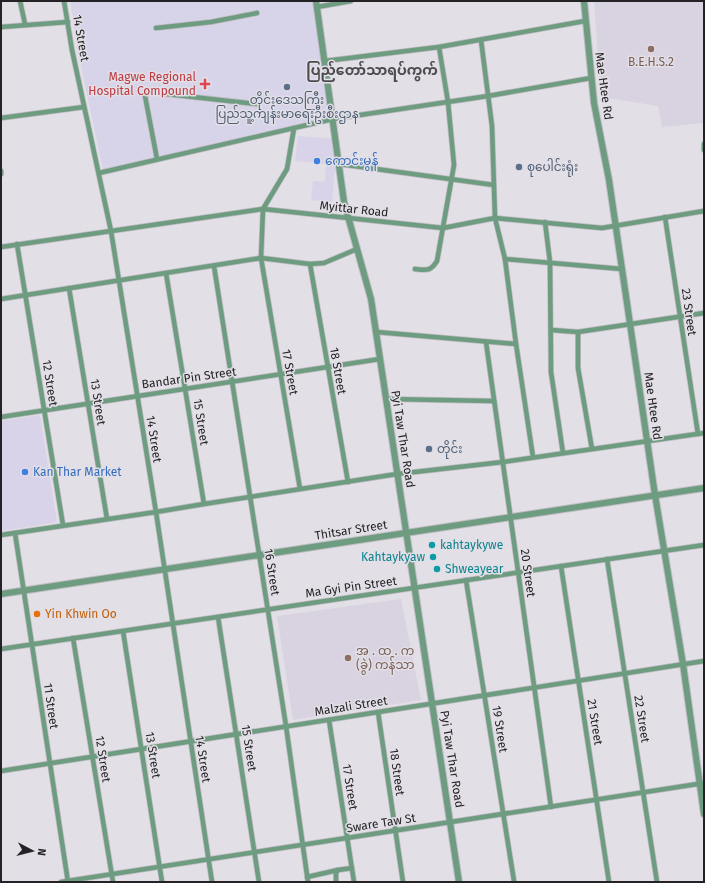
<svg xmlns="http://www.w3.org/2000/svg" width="705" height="883" font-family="'Fira Sans','Noto Sans Myanmar',sans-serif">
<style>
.commercial{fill:#d8d3e9}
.built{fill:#d9d3e1}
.medical{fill:#d7d3e9}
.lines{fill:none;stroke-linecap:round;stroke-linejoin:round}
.minor-casing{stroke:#c0bdc3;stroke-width:6}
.tertiary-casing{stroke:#c0bdc3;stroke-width:8}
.minor{stroke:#6e9c81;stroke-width:4.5}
.tertiary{stroke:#6e9c81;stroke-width:6}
.education-dot{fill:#8d6e63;stroke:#e2dfe6;stroke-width:1.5}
.health-dot{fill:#e0444e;stroke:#e2dfe6;stroke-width:1.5}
.service-dot{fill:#5c6f8a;stroke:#e2dfe6;stroke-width:1.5}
.shop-dot{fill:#3f7fe0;stroke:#e2dfe6;stroke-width:1.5}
.culture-dot{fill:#0f9aa8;stroke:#e2dfe6;stroke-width:1.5}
.food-dot{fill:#e8710a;stroke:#e2dfe6;stroke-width:1.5}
.labels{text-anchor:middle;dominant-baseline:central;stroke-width:3;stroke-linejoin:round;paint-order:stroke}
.street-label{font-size:12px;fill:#242225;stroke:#e2dfe6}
.education-label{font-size:12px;fill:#785e54;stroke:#e2dfe6}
.health-label{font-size:12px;fill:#be3a42;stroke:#e2dfe6;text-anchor:end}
.service-label{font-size:12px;fill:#4e5e75;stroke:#e2dfe6;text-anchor:start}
.shop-label{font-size:12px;fill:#366cbe;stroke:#e2dfe6;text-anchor:start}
.culture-label{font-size:12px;fill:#0d838f;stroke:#e2dfe6;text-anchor:start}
.food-label{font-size:12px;fill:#c56008;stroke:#e2dfe6;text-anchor:start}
.quarter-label{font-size:14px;font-weight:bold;fill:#4d4a50;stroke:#e2dfe6}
</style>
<rect width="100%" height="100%" fill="#e2dfe6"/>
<g class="commercial">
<polygon points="298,136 337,139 332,202 311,200 313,181 325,182 326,164 295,161"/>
<polygon points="40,415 57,522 1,531 1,421"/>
</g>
<g class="built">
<polygon points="594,1 704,1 704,123 662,127 658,106 601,97"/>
<polygon points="401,599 421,700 293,720 277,616"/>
</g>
<polygon class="medical" points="70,1 312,1 330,117 103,170 78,51"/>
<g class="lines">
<defs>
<g id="minor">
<polyline points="20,1 25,24"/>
<polyline points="64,1 72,50 111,231 156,512 212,882"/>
<polyline points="317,7 351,1"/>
<polyline points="1,27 68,22"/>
<polyline points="156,28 211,22 257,13"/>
<polyline points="481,40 492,126 495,218 505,259 516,344 533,457"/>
<polyline points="325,61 439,47 585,21"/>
<polyline points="1,118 84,107"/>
<polyline points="294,128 287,169 263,209 261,258 300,489"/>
<polyline points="704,144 704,150"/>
<polyline points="157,159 145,96 148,92 257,104"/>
<polyline points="339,164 494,185"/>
<polyline points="1,171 1,174"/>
<polyline points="99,173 333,119 488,96 591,78"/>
<polyline points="665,217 698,434"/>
<polyline points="545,222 550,262 551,372 563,453"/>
<polyline points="17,244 63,525"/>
<polyline points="1,247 263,209 443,228 495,218 602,228 704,211"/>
<polyline points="505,259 622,269"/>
<polyline points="310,264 348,482"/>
<polyline points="214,266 286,726 308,882"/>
<path d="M 415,269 C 427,270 430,272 437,261 L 454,165 L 448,102 L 439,47"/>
<polyline points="166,273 204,504"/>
<polyline points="69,288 107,519"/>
<polyline points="1,299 261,258 310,264 324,263 357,249"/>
<polyline points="551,330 578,332 704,313"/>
<polyline points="376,332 516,344"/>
<polyline points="578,332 578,368 592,449"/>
<polyline points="486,342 551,807"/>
<polyline points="386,399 494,401"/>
<polyline points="1,417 380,359"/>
<polyline points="15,533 68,882"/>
<polyline points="1,535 156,512 204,504 397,474 503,462 704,433"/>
<polyline points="607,559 657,882"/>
<polyline points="561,566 609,882"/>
<polyline points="466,580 514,881"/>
<polyline points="218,617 259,882"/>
<polyline points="123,631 162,882"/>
<polyline points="73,638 113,882"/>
<polyline points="1,649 704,545"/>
<polyline points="378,712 403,882"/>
<polyline points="329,720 354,882"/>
<polyline points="1,771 704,661"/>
<polyline points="307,877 338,870"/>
<polyline points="61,882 704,783"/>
<polyline points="336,882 336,873 338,870 352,868"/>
</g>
<g id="tertiary">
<polyline points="316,1 344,202 371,299 459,882"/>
<polyline points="584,1 594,103 609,180 655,495 683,664 704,814"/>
<polyline points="1,594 704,488"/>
</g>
</defs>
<use href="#minor" class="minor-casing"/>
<use href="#tertiary" class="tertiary-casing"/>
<use href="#minor" class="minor"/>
<use href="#tertiary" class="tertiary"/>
</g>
<g class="education-dot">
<circle cx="651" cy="49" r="4"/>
<circle cx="348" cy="658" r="4"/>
</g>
<path class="health-dot" d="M203 78h4v4h4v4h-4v4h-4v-4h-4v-4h4z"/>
<g class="service-dot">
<circle cx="287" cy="87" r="4"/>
<circle cx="519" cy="167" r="4"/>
<circle cx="429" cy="449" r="4"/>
</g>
<g class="shop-dot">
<circle cx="317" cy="161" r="4"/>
<circle cx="25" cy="472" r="4"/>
</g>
<g class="culture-dot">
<circle cx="432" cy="545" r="4"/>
<circle cx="433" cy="557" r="4"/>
<circle cx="437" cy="569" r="4"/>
</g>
<circle class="food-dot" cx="37" cy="614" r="4"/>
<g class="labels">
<g class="street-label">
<text transform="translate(81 38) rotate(80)">14 Street</text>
<text transform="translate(604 86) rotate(82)">Mae Htee Rd</text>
<text transform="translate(354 209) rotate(6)">Myittar Road</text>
<text transform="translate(689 312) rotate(82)">23 Street</text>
<text transform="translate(338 371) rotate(80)">18 Street</text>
<text transform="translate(290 372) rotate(80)">17 Street</text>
<text transform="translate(189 378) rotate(-8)">Bandar Pin Street</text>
<text transform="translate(50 383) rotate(81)">12 Street</text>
<text transform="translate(98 402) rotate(81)">13 Street</text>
<text transform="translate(653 406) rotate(82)">Mae Htee Rd</text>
<text transform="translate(201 422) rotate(81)">15 Street</text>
<text transform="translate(154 439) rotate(81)">14 Street</text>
<text transform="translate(403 439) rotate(81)">Pyi Taw Thar Road</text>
<text transform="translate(351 530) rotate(-9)">Thitsar Street</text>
<text transform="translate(272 572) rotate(81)">16 Street</text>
<text transform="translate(528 573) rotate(82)">20 Street</text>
<text transform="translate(351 587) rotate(-8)">Ma Gyi Pin Street</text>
<text transform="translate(51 706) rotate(82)">11 Street</text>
<text transform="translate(351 706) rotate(-9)">Malzali Street</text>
<text transform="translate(642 719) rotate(81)">22 Street</text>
<text transform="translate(595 722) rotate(81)">21 Street</text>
<text transform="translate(500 729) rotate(81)">19 Street</text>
<text transform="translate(249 748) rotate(81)">15 Street</text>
<text transform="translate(153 755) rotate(81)">13 Street</text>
<text transform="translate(103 759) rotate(81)">12 Street</text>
<text transform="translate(203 759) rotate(81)">14 Street</text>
<text transform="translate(452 759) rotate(81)">Pyi Taw Thar Road</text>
<text transform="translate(397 772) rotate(82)">18 Street</text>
<text transform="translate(350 787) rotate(81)">17 Street</text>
<text transform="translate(381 823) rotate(-9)">Sware Taw St</text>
</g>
<g class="education-label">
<text x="651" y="62">B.E.H.S.2</text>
<text x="356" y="651" text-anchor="start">အ . ထ . က<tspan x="356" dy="14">(ခွဲ) ကန်သာ</tspan></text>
</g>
<g class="health-label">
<text x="196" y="77">Magwe Regional<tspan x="196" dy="14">Hospital Compound</tspan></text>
</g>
<g class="service-label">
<text x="287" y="100" text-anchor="middle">တိုင်းဒေသကြီး<tspan x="287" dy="14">ပြည်သူ့ကျန်းမာရေးဦးစီးဌာန</tspan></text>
<text x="527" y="167">စုပေါင်းရုံး</text>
<text x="437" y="449">တိုင်း</text>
</g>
<g class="shop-label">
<text x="325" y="161">ကောင်းမွန်</text>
<text x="33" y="472">Kan Thar Market</text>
</g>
<g class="culture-label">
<text x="440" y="545">kahtaykywe</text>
<text x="425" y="557" text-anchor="end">Kahtaykyaw</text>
<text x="445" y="569">Shweayear</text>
</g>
<g class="food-label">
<text x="45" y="614">Yin Khwin Oo</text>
</g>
<g class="quarter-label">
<text x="372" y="70">ပြည်တော်သာရပ်ကွက်</text>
</g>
</g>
<rect width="705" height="883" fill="none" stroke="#242225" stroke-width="4"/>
<g transform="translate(32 851) rotate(97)" stroke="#e2dfe6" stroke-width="3" paint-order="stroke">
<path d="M0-3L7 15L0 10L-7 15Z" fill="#242225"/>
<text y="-6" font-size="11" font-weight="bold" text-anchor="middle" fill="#242225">N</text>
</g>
</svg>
